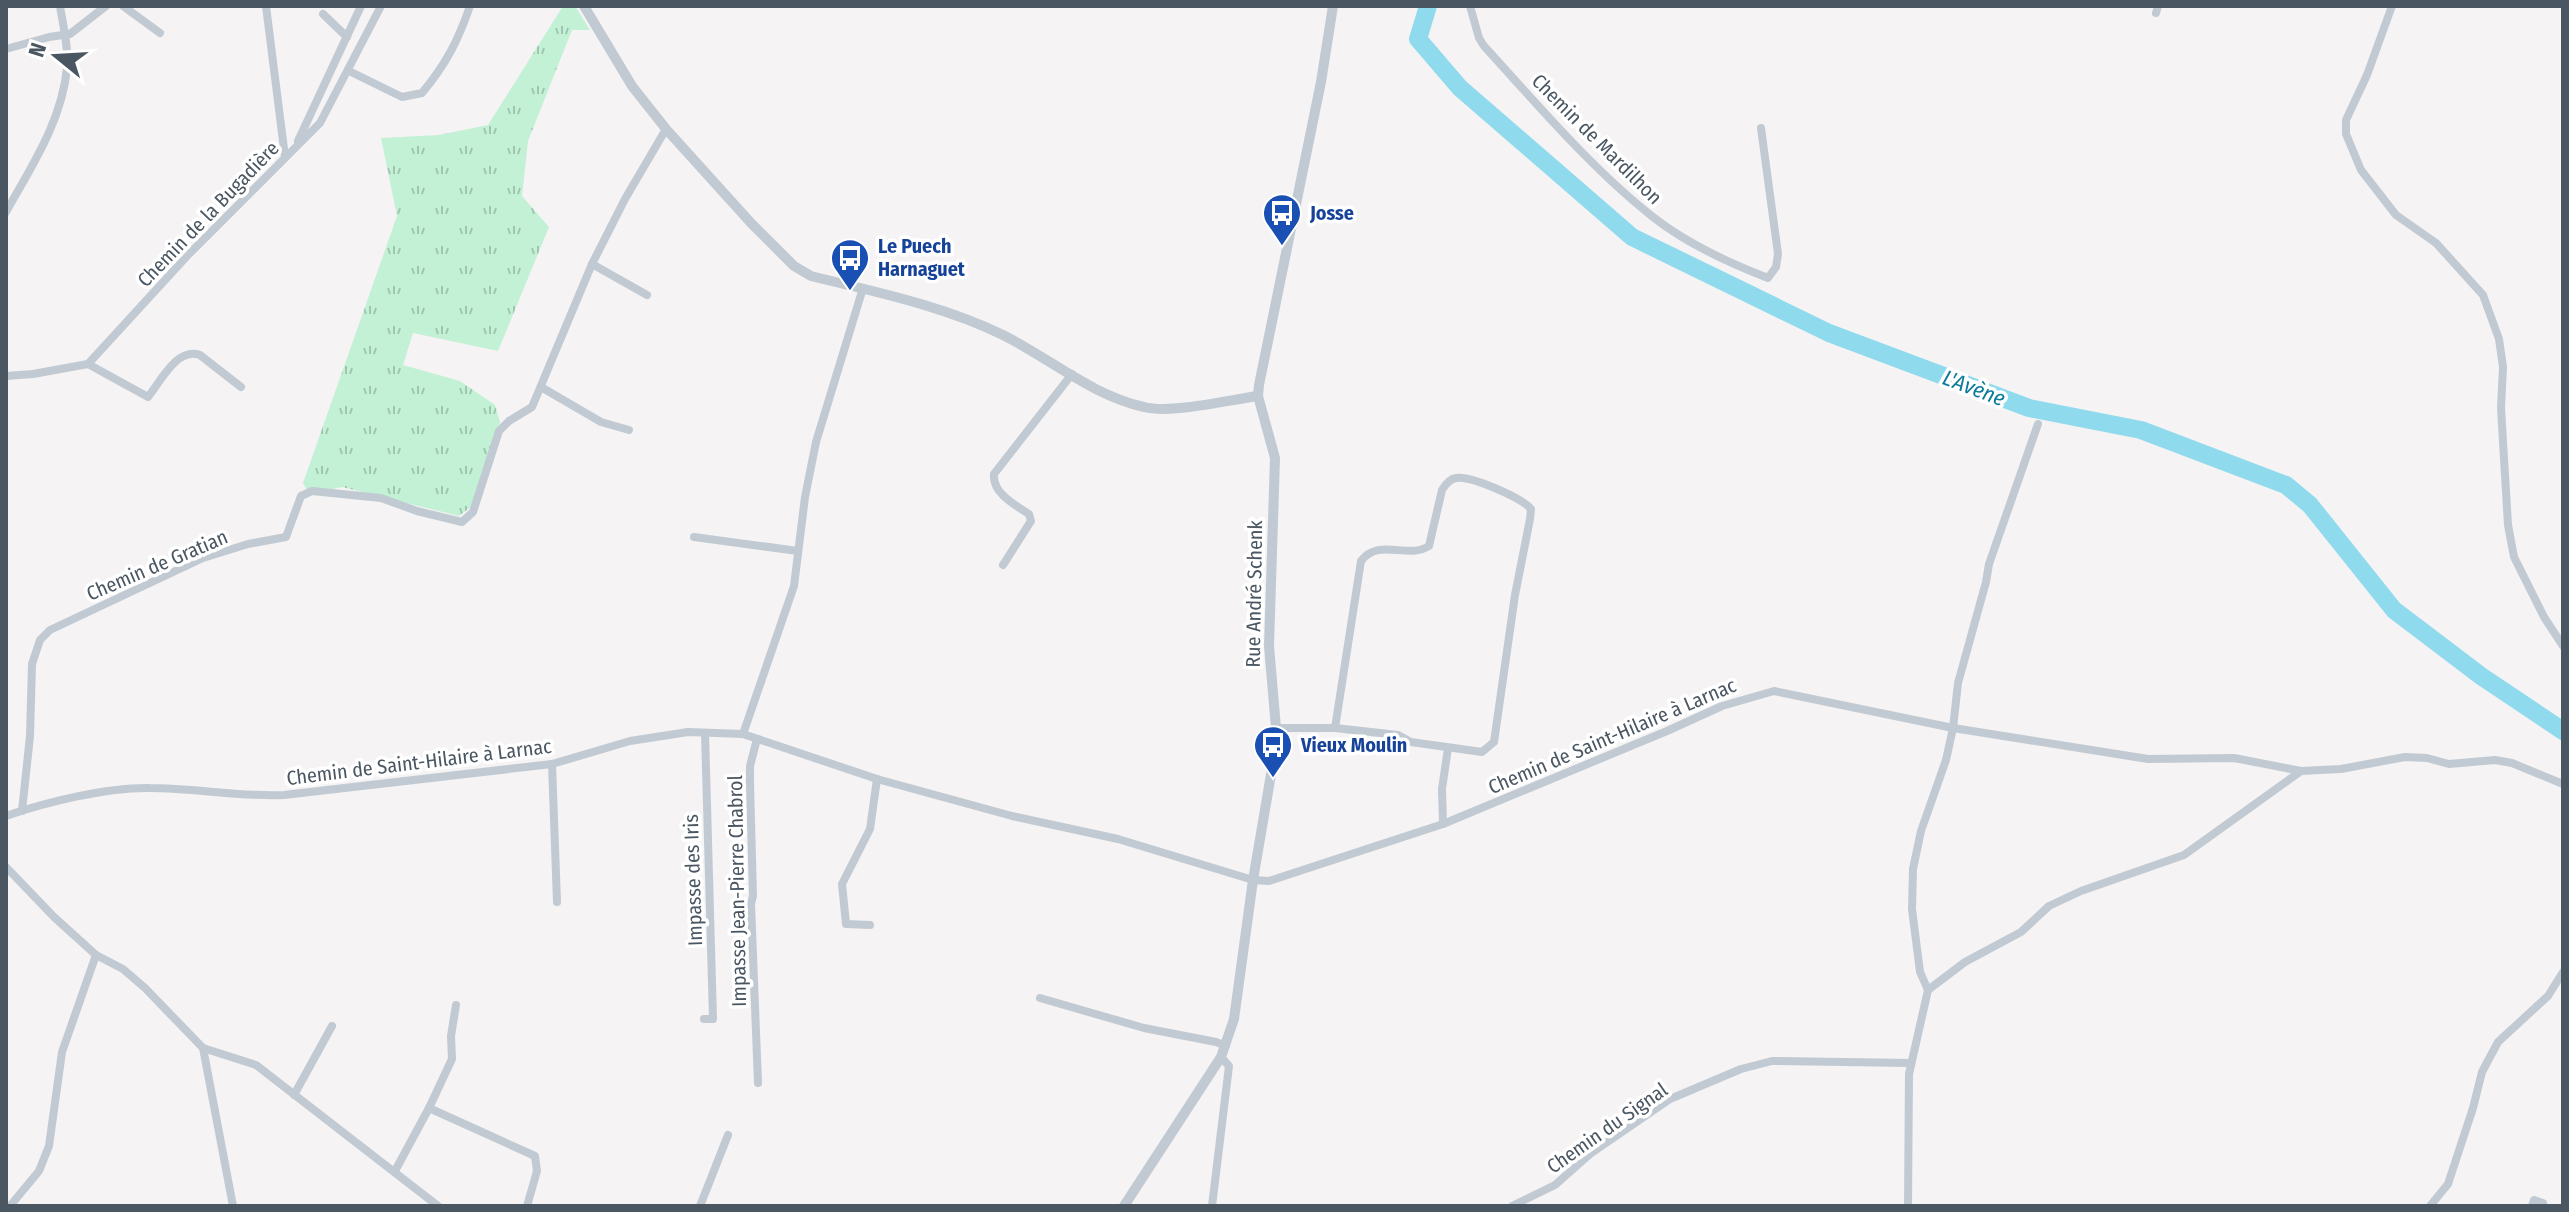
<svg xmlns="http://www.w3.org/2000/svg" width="2569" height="1212" font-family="'Fira Sans Condensed',sans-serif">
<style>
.grass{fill:url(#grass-tufts)}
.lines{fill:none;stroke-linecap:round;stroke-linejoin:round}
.river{stroke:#90daee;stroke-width:18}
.minor{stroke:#c1cad2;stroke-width:8}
.tertiary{stroke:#c1cad2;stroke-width:10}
.labels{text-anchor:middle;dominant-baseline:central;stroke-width:7;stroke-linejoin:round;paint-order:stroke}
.street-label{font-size:20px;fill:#4a5661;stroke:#fff}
.transit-label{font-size:20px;font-weight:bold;fill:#164399;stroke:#fff;text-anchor:start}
.water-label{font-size:22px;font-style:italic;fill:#0c7c9b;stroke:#fff}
</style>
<defs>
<pattern id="grass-tufts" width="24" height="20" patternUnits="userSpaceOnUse" patternTransform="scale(2)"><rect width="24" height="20" fill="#c3f1d5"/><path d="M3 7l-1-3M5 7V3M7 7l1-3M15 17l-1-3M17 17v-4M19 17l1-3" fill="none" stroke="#a0c6b0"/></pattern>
</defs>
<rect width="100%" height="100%" fill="#f5f3f3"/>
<polygon class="grass" points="563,6 575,6 590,30 572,30 528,141 522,196 549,227 498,351 413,333 403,365 460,381 495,405 500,422 472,506 459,516 342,487 309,494 303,483 397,216 381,138 439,135 488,125"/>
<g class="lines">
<polyline class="river" points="1428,6 1418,39 1460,88 1632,237 1829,333 2029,408 2141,430 2286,485 2310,505 2394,610 2481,676 2563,731"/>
<g class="minor">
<polyline points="123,6 160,33"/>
<polyline points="266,6 285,157"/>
<path d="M 1470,6 L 1479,38 L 1484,46 C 1537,104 1592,169 1653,217 C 1686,243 1729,263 1768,278 L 1776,267 L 1778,254 L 1761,128"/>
<polyline points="2392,6 2367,75 2346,120 2346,134 2361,170 2396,215 2436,243 2483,295 2499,339 2503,367 2501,408 2508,525 2514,557 2544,617 2563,646"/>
<polyline points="2156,13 2158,6"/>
<polyline points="323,14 347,37"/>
<polyline points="6,49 49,37 70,34 106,6"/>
<path d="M 349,71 L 402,97 L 422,93 C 446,64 458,41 470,6"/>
<polyline points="298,141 361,6"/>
<path d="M 6,212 C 31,167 62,121 67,68 C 69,48 63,26 60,6"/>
<polyline points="592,264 647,295"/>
<path d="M 88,364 L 148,397 C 161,381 177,347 200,355 L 241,387"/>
<polyline points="6,376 33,374 88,364 187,256 320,123 381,6"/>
<polyline points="541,387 601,422 629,430"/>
<polyline points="694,537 798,551"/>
<path d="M 1003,565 L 1031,521 L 1029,514 C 1015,505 992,493 994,474 L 1072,374"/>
<path d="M 1276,728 L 1335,728 L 1398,735 L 1411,742 L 1482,752 L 1494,742 L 1515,595 L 1530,519 L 1531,509 C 1522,498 1470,475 1456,478 C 1449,479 1445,485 1442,490 L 1429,546 C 1407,560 1379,537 1361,561 L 1335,728"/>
<polyline points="743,734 794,586 805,497 816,442 863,288"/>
<polyline points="757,739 750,766 750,783 753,896 751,904 758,1083"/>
<polyline points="552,764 557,902"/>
<polyline points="22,811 30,736 32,664 40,640 50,630 203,558 248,544 286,537 301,496 312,491 381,498 417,511 462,522 473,512 499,431 509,421 532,407 592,264 625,199 666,129"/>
<path d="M 6,816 C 46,802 108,787 150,788 C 195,788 239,797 284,795 L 552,764 L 630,741 L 688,732 L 743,734 L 877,779 L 1012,816 L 1118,839 L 1253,880 L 1269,881 L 1443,824 L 1667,731 L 1722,706 L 1774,691 L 1953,728 L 2148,759 L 2234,758 L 2301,771 L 2341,769 L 2405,757 L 2427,758 L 2449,764 L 2495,760 L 2512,763 L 2563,784"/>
<polyline points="1443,824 1442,789 1448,748"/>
<polyline points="6,867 54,917 96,955 123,969 145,988 203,1048 256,1065 438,1206"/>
<polyline points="870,925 846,924 842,884 870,829 877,779"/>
<polyline points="1928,990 1965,962 2021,932 2049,906 2081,891 2184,855 2301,771"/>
<polyline points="1040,998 1144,1028 1216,1042 1226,1046"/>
<polyline points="704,1019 713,1019 705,733"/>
<polyline points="203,1048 233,1206"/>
<polyline points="294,1095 332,1026"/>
<polyline points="429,1108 535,1156 537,1171 527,1206"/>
<polyline points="395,1171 429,1108 452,1059 451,1036 456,1005"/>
<polyline points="10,1206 39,1171 49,1146 62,1052 96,955"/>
<polyline points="700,1206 728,1135"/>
<polyline points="1212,1206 1229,1066 1221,1057"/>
<polyline points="1512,1206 1555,1185 1590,1154 1670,1099 1741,1069 1772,1061 1911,1063"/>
<polyline points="1908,1206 1909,1074 1928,990 1920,972 1912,909 1913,869 1921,831 1946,760 1953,728 1958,683 1986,582 1989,564 2038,424"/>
<polyline points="2430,1206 2448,1184 2473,1108 2482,1072 2498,1042 2548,996 2563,972"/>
<polyline points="2532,1206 2534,1200 2543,1203"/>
</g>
<g class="tertiary">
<path d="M 584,6 L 632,86 L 666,129 L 751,223 L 794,266 L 811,276 C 876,292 944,306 1003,335 C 1049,358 1093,396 1144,407 C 1171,414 1229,400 1258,396"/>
<polyline points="1124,1206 1221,1057 1234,1019 1253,880 1275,751 1276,728 1269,646 1275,458 1258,396 1259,385 1321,82 1333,6"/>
</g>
</g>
<defs>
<symbol id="bus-pin" viewBox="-11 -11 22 30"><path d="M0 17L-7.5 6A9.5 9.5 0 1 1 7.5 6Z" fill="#1a4fb4" stroke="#fff"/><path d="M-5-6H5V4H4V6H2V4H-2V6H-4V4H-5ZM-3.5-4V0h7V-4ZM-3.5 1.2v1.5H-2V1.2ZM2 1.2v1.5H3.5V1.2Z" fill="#fff"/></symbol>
</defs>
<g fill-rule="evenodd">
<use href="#bus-pin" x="1260" y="191" width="44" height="60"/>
<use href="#bus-pin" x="828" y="236" width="44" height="60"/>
<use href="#bus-pin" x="1251" y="723" width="44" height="60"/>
</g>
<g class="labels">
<g class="street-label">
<text transform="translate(1597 139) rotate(45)">Chemin de Mardilhon</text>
<text transform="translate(208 214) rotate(-46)">Chemin de la Bugadière</text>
<text transform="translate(157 565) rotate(-23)">Chemin de Gratian</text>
<text transform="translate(1254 594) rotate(-89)">Rue André Schenk</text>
<text transform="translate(1612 736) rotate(-23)">Chemin de Saint-Hilaire à Larnac</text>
<text transform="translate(419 762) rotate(-7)">Chemin de Saint-Hilaire à Larnac</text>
<text transform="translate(693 880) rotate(-92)">Impasse des Iris</text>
<text transform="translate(737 891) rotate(-91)">Impasse Jean-Pierre Chabrol</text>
<text transform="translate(1607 1128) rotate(-35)">Chemin du Signal</text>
</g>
<g class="transit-label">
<text x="1310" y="213">Josse</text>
<text x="878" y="246">Le Puech<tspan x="878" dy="23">Harnaguet</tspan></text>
<text x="1301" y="745">Vieux Moulin</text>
</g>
<g class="water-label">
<text transform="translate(1974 388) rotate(21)">L'Avène</text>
</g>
</g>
<rect width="2569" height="1212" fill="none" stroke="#4a5661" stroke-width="16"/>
<g transform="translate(56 56) rotate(288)" stroke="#ffffff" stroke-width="6" paint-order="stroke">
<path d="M0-6L14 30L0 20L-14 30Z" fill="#4a5661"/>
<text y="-12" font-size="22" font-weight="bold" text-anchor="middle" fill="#4a5661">N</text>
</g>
</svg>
